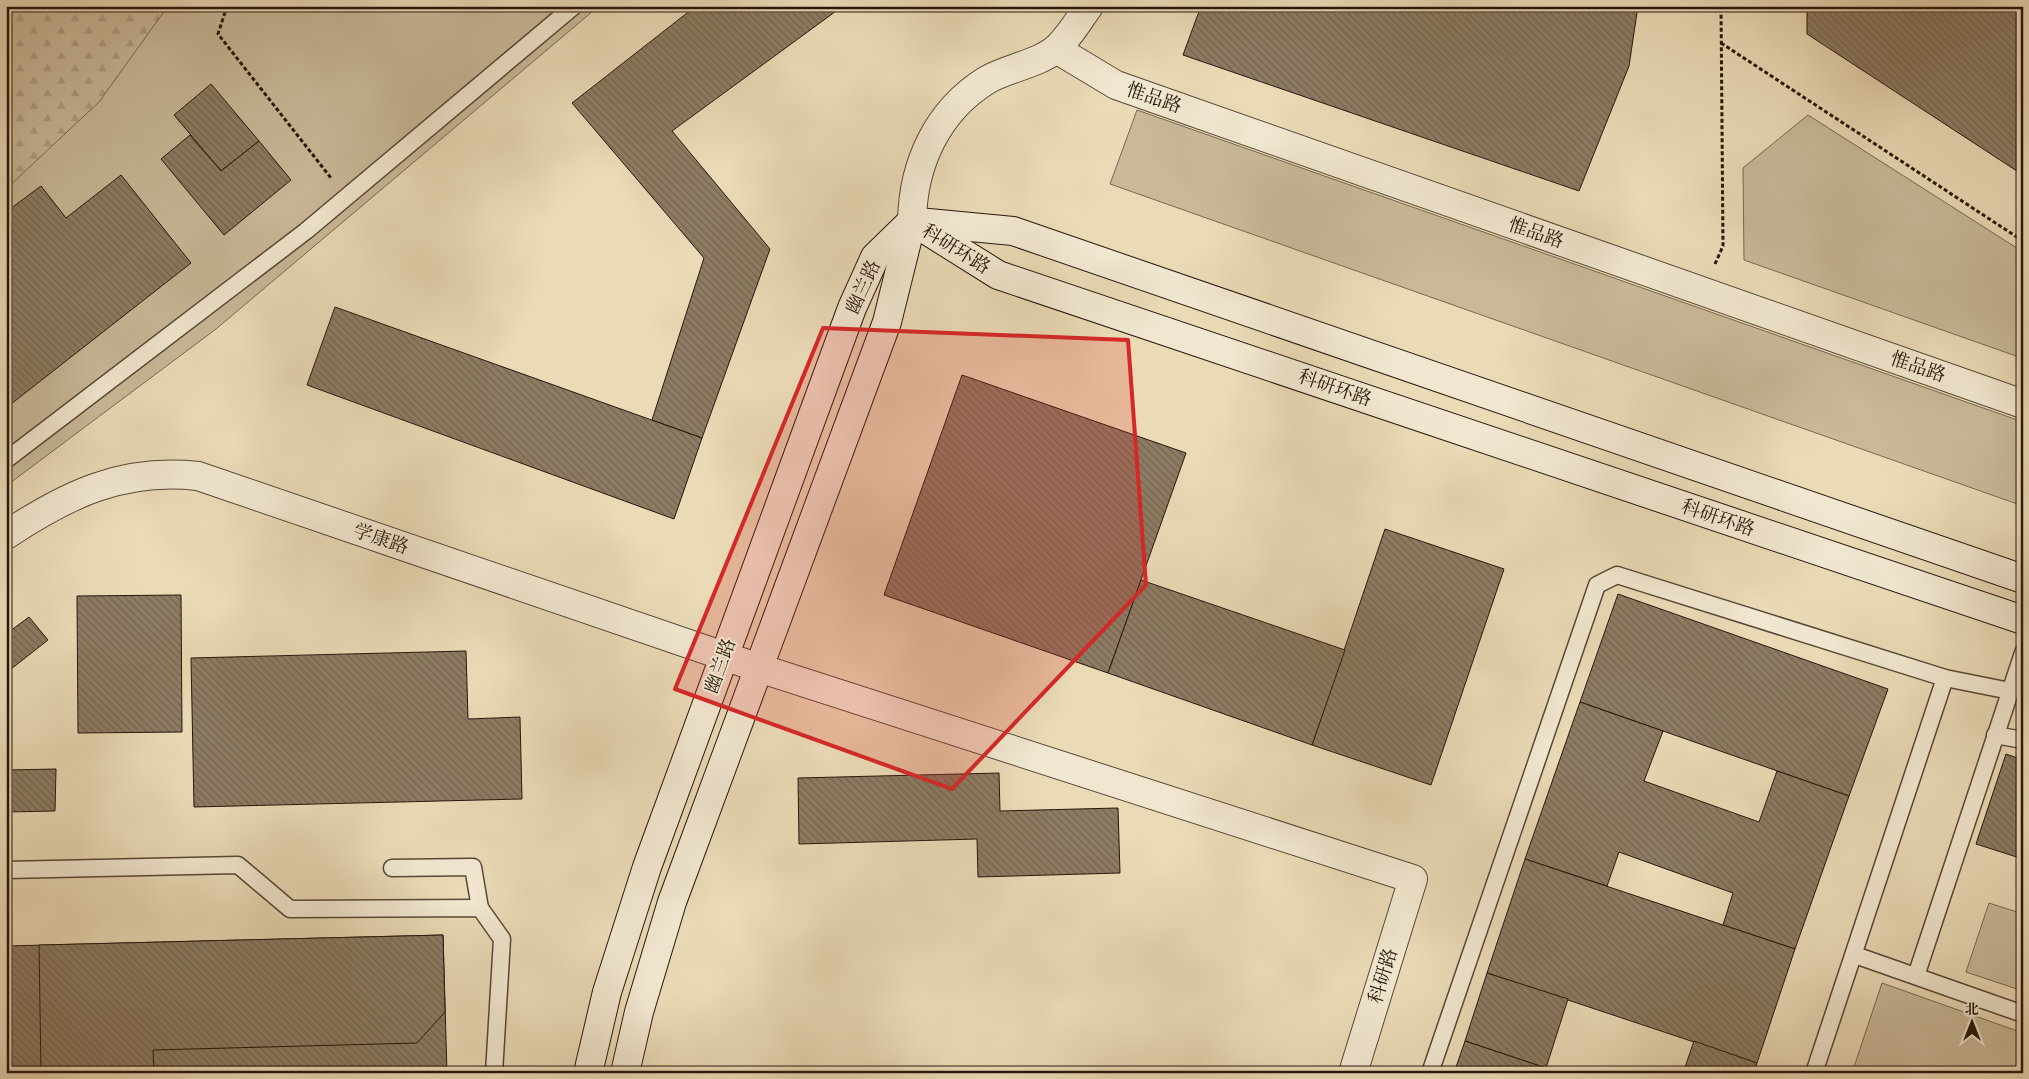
<svg xmlns="http://www.w3.org/2000/svg" width="2029" height="1079" font-family="Alegreya,'Noto Serif SC',serif">
<style>
.grass{fill:#c9b999;stroke:#786852}
.forest{fill:url(#forest-firs);stroke:#786852}
.building{fill:url(#building-back-hatch);stroke:#28160c}
.lines{fill:none;stroke-linecap:round;stroke-linejoin:round}
.lane-casing{stroke:#584736;stroke-width:19}
.street-casing{stroke:#584736;stroke-width:30}
.secondary-casing{stroke:#28160c;stroke-width:30}
.path{stroke:#28160c;stroke-width:3;stroke-dasharray:4 2.5;stroke-linecap:butt}
.lane{stroke:#f1e7d0;stroke-width:16}
.street{stroke:#f1e7d0;stroke-width:28}
.secondary{stroke:#f1e7d0;stroke-width:28}
.marked{fill:#d62828;fill-opacity:0.2;stroke:#d62828;stroke-width:4;stroke-linejoin:round}
.labels{text-anchor:middle;dominant-baseline:central;stroke-width:4;stroke-linejoin:round;paint-order:stroke}
.street-label{font-size:19px;fill:#28160c;stroke:#f1e7d0}
</style>
<defs>
<pattern id="forest-firs" width="22" height="20" patternUnits="userSpaceOnUse" patternTransform="scale(1.25)"><rect width="22" height="20" fill="#c9b999"/><path d="M5 1l3.5 6h-7zM16 11l3.5 6h-7z" fill="#ad9e83"/></pattern>
<pattern id="building-back-hatch" width="6" height="6" patternUnits="userSpaceOnUse" patternTransform="scale(1.25)"><rect width="6" height="6" fill="#8d7c64"/><path d="M-1 5l2 2M0 0l6 6M5-1l2 2" fill="none" stroke="#736551"/></pattern>
</defs>
<rect width="100%" height="100%" fill="#eadab6"/>
<filter id="stains"><feTurbulence type="fractalNoise" baseFrequency=".004" numOctaves="4"/><feColorMatrix values="0 0 0 0 .2 0 0 0 0 .09 0 0 0 0 .02 0 0 0 .5 -.17"/></filter>
<radialGradient id="worn" r=".72"><stop offset=".6" stop-color="#630" stop-opacity="0"/><stop offset="1" stop-color="#630" stop-opacity=".3"/></radialGradient>
<g class="grass">
<polygon points="6,6 599,6 216,329 6,486"/>
<polygon points="1137,110 2023,422 2023,506 1110,184"/>
<polygon points="1808,115 2023,252 2023,345 2016,356 1744,260 1743,168"/>
<polygon points="1989,903 2023,914 2023,991 1966,972"/>
<polygon points="1882,983 2023,1033 2023,1073 1852,1073"/>
</g>
<polygon class="forest" points="6,6 168,6 99,102 6,189"/>
<g class="building">
<polygon points="696,6 843,6 672,131 770,249 702,438 652,420 704,258 572,103"/>
<polygon points="1201,6 1638,6 1629,66 1579,191 1183,55"/>
<polygon points="1807,6 2023,6 2023,175 1807,34"/>
<polygon points="211,84 259,141 221,171 174,115"/>
<polygon points="190,135 221,171 259,141 291,180 224,235 161,159"/>
<polygon points="121,175 191,263 6,408 6,212 41,186 66,218"/>
<polygon points="335,307 702,438 674,519 307,385"/>
<polygon points="962,375 1186,453 1108,673 884,595"/>
<polygon points="1385,529 1504,569 1431,785 1312,745"/>
<polygon points="1141,580 1345,650 1312,745 1108,673"/>
<polygon points="1618,594 1888,689 1849,796 1580,702"/>
<polygon points="181,595 182,732 78,733 77,596"/>
<polygon points="29,617 48,640 6,673 6,634"/>
<polygon points="466,651 468,719 520,717 522,799 194,807 191,658"/>
<polygon points="1580,702 1663,731 1644,781 1759,822 1777,771 1849,796 1795,949 1723,925 1733,893 1619,852 1607,886 1525,859"/>
<polygon points="2006,754 2023,760 2023,859 1976,844"/>
<polygon points="56,769 55,811 6,812 6,770"/>
<polygon points="999,773 1000,811 1118,808 1120,873 978,877 977,839 799,844 798,778"/>
<polygon points="1525,859 1795,949 1757,1063 1487,973"/>
<polygon points="443,935 447,1073 6,1073 6,946"/>
<polygon points="443,935 445,1012 417,1043 153,1050 154,1073 41,1073 39,945"/>
<polygon points="1487,973 1568,999 1546,1068 1465,1041"/>
<polygon points="1465,1041 1546,1068 1559,1073 1454,1073"/>
<polygon points="1694,1041 1757,1063 1754,1073 1683,1073"/>
</g>
<g class="lines">
<defs>
<g id="lane">
<polyline points="6,460 306,231 574,6"/>
<polyline points="1995,735 2023,740"/>
<polyline points="392,868 473,867 480,908"/>
<polyline points="6,870 238,865 290,909 480,908 502,939 494,1073"/>
<polyline points="1855,955 2023,1014"/>
<polyline points="1916,976 2023,653"/>
<polyline points="1430,1073 1597,585 1617,575 1945,678 2010,691"/>
<polyline points="1814,1073 1945,678"/>
</g>
<g id="street">
<polyline points="1056,49 1116,85 2023,404"/>
<path d="M 912,221 C 913,164 937,111 987,80 C 1007,68 1039,64 1057,48 C 1069,37 1079,20 1089,6"/>
<path d="M 6,535 C 68,494 122,468 198,476 L 759,668 L 1413,879 L 1353,1073"/>
</g>
<g id="secondary">
<polyline points="912,221 998,275 2023,620"/>
<polyline points="918,222 1013,231 2023,579"/>
<polyline points="588,1073 607,992 647,867 852,308 875,257 912,221"/>
<polyline points="625,1073 639,1012 672,902 887,322 912,221"/>
</g>
</defs>
<use href="#lane" class="lane-casing"/>
<use href="#street" class="street-casing"/>
<use href="#secondary" class="secondary-casing"/>
<g class="path">
<polyline points="227,6 218,34 331,178"/>
<polyline points="1721,43 2023,241"/>
<polyline points="1715,264 1723,246 1721,6"/>
</g>
<use href="#lane" class="lane"/>
<use href="#street" class="street"/>
<use href="#secondary" class="secondary"/>
</g>
<path class="marked" d="M 823,328 L 1128,340 L 1146,585 L 952,789 L 675,689 Z"/>
<g class="labels">
<g class="street-label">
<text transform="translate(1154 98) rotate(19)">惟品路</text>
<text transform="translate(1536 233) rotate(19)">惟品路</text>
<text transform="translate(956 249) rotate(32)">科研环路</text>
<text transform="translate(863 287) rotate(-65)">幽兰路</text>
<text transform="translate(1918 367) rotate(19)">惟品路</text>
<text transform="translate(1335 388) rotate(19)">科研环路</text>
<text transform="translate(1718 518) rotate(19)">科研环路</text>
<text transform="translate(381 539) rotate(19)">学康路</text>
<text transform="translate(720 666) rotate(-70)">幽兰路</text>
<text transform="translate(1383 976) rotate(-73)">科研路</text>
</g>
</g>
<rect width="2029" height="1079" fill="none" stroke="#eadab6" stroke-width="25"/>
<rect x="8" y="8" width="2014" height="1064" fill="none" stroke="#28160c" stroke-width="2.5"/>
<rect x="12" y="12" width="2004" height="1054" fill="none" stroke="#28160c"/>
<g transform="translate(1972 1022)" stroke="#f1e7d0" stroke-width="4" paint-order="stroke">
<path d="M0-4L9 19L0 12L-9 19Z" fill="#28160c"/>
<text y="-8" font-size="14" font-weight="bold" text-anchor="middle" fill="#28160c">北</text>
</g>
<rect width="100%" height="100%" filter="url(#stains)"/>
<rect width="100%" height="100%" fill="url(#worn)"/>
</svg>
